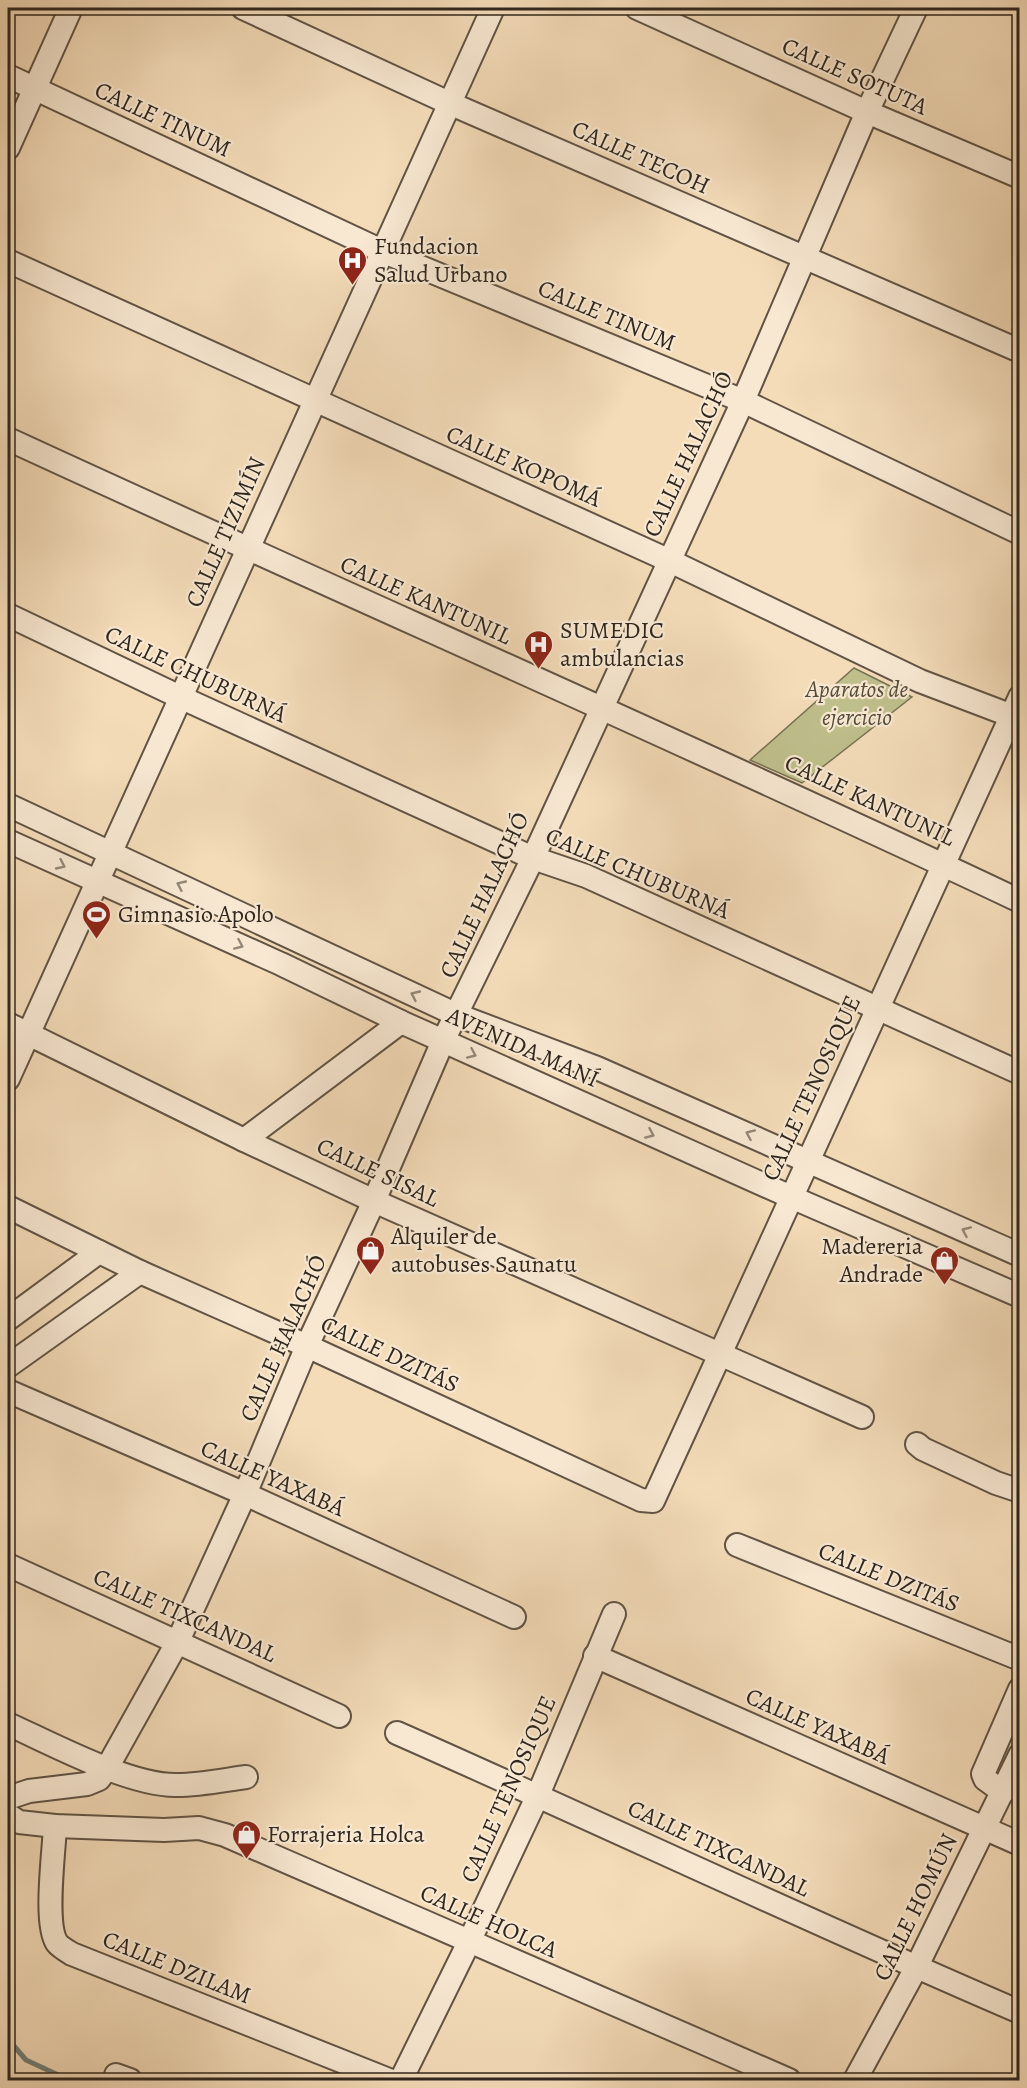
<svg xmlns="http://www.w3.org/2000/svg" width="1027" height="2088" font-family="Alegreya,serif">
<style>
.park{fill:#bfbf8c;stroke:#787355;stroke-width:1.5}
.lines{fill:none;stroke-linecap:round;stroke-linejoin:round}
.stream{stroke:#717f78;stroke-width:5}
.minor-casing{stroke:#615445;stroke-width:26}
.minor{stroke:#f8e8d2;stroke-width:22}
.oneway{stroke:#948878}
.labels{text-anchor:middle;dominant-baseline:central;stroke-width:4.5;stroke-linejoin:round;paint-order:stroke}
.street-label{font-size:24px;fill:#30271e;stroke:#f8e8d2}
.poi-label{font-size:24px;fill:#30271e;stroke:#f8e8d2;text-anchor:start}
.park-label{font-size:24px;font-style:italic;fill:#544d3a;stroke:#f8e8d2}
</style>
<rect width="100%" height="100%" fill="#f4dcb9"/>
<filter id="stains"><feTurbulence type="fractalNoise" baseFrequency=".00333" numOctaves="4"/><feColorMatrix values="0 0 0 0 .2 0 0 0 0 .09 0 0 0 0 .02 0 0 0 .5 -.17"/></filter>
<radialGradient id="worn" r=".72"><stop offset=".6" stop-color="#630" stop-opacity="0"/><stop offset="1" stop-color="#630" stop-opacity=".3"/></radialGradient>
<polygon class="park" points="854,668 912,697 802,783 750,760"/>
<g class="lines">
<polyline class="stream" points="8,2039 26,2060 69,2080"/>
<defs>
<g id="minor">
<polyline points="243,8 449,103 1020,351"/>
<polyline points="637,8 867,112 1020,177"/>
<polyline points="8,76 382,251 743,401 1020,533"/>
<polyline points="8,148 71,8"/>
<polyline points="8,261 668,560 920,681 1020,719"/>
<path d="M 8,439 C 344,594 684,742 1020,901"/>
<polyline points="8,615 180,697 533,858 586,876 1020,1073"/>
<polyline points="8,805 457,1015 597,1068 1020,1255"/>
<polyline points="8,841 281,964 401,1022 791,1197 1020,1296"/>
<polyline points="8,1024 244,1140 374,1201 862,1417"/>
<polyline points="8,1079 493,8"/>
<polyline points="244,1140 401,1022"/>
<polyline points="8,1207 140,1272 307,1346 628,1494 641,1500 653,1501 1020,697"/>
<polyline points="8,1319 99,1252"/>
<polyline points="8,1366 140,1272"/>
<polyline points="8,1391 245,1494 514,1617"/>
<polyline points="917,1444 923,1449 996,1483 1020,1491"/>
<polyline points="737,1545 1020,1659"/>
<polyline points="8,1565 339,1716"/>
<polyline points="595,1656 1020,1844"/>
<path d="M 8,1724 C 52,1744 130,1786 177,1785 C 200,1785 224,1780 246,1777"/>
<path d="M 397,1733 C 605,1825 810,1922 1020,2012"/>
<polyline points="1003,1792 985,1779 983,1774 1020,1689"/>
<polyline points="8,1798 29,1791 87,1784 99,1779 107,1768 178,1641 245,1494 307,1346 374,1201 443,1041 533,858 743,401 867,112 916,8"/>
<polyline points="8,1815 19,1822 55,1826 164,1830 199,1828 225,1835 789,2080"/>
<path d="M 55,1826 C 54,1852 44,1924 57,1943 C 60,1947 67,1951 72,1954 L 389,2080"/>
<polyline points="116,2075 130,2080"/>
<polyline points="401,2080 469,1942 538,1795 614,1614"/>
<polyline points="855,2080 916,1968 1020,1755"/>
</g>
</defs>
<use href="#minor" class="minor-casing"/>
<use href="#minor" class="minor"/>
</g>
<defs><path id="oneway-chevron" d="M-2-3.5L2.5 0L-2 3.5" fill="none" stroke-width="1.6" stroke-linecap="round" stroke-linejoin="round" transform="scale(1.5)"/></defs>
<g class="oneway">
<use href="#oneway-chevron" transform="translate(61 865) rotate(25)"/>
<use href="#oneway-chevron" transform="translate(181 885) rotate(-155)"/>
<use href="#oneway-chevron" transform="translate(239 945) rotate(24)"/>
<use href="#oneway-chevron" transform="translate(415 995) rotate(-155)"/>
<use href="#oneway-chevron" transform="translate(472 1054) rotate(24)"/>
<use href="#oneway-chevron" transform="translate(650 1134) rotate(24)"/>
<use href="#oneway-chevron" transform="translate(750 1134) rotate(-156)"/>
<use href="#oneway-chevron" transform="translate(966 1231) rotate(-156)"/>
</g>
<defs>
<symbol id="hospital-pin" viewBox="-11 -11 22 30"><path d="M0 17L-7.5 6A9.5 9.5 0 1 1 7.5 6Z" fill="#8f2418" stroke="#f8e8d2"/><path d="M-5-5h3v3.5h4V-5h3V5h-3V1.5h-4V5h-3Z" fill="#fff"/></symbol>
<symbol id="stadium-pin" viewBox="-11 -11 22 30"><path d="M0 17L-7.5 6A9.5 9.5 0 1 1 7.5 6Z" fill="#8f2418" stroke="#f8e8d2"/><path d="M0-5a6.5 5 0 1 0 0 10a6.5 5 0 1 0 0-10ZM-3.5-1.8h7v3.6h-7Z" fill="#fff"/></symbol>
<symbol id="shop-pin" viewBox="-11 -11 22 30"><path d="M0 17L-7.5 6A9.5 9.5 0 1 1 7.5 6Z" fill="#8f2418" stroke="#f8e8d2"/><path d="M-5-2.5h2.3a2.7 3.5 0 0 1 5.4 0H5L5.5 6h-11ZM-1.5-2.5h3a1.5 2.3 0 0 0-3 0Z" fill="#fff"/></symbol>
</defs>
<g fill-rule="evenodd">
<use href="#hospital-pin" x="336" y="244" width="33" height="45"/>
<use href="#hospital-pin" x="522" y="628" width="33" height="45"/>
<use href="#stadium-pin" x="80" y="898" width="33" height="45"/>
<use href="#shop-pin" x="354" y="1234" width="33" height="45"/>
<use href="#shop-pin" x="928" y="1244" width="33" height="45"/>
<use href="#shop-pin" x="230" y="1818" width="33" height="45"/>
</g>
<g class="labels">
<g class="street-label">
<text transform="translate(855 76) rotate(24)">CALLE SOTUTA</text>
<text transform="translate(163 119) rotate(25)">CALLE TINUM</text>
<text transform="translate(641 157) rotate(24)">CALLE TECOH</text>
<text transform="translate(607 315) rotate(23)">CALLE TINUM</text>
<text transform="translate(688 454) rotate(-65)">CALLE HALACHÓ</text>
<text transform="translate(524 466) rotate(24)">CALLE KOPOMÁ</text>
<text transform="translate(225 532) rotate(-66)">CALLE TIZIMÍN</text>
<text transform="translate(426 600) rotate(24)">CALLE KANTUNIL</text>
<text transform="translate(196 674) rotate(25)">CALLE CHUBURNÁ</text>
<text transform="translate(870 800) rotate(25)">CALLE KANTUNIL</text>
<text transform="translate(638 873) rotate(23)">CALLE CHUBURNÁ</text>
<text transform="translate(484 895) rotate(-65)">CALLE HALACHÓ</text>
<text transform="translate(523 1047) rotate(24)">AVENIDA MANÍ</text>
<text transform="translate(811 1088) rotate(-65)">CALLE TENOSIQUE</text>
<text transform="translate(378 1172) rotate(25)">CALLE SISAL</text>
<text transform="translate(283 1338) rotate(-66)">CALLE HALACHÓ</text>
<text transform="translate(390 1354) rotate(25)">CALLE DZITÁS</text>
<text transform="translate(273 1478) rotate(24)">CALLE YAXABÁ</text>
<text transform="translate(889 1577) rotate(22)">CALLE DZITÁS</text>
<text transform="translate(185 1615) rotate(24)">CALLE TIXCANDAL</text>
<text transform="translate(818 1726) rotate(24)">CALLE YAXABÁ</text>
<text transform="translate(508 1789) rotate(-66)">CALLE TENOSIQUE</text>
<text transform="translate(719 1848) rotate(25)">CALLE TIXCANDAL</text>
<text transform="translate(915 1907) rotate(-64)">CALLE HOMÚN</text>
<text transform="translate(489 1921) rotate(24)">CALLE HOLCA</text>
<text transform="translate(177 1967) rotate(22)">CALLE DZILAM</text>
</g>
<g class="poi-label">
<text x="374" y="246">Fundacion<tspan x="374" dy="28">Salud Urbano</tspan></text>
<text x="560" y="630">SUMEDIC<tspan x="560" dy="28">ambulancias</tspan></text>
<text x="118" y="914">Gimnasio Apolo</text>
<text x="391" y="1236">Alquiler de<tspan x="391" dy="28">autobuses Saunatu</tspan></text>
<text x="923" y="1246" text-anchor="end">Madereria<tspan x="923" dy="28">Andrade</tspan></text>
<text x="267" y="1834">Forrajeria Holca</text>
</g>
<g class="park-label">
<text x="857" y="689">Aparatos de<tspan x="857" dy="28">ejercicio</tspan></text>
</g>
</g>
<rect width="1027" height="2088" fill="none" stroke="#f4dcb9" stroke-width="30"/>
<rect x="9" y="9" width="1009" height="2070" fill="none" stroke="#30271e" stroke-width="3"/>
<rect x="15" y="15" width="997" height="2058" fill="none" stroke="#30271e" stroke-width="1.5"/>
<rect width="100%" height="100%" filter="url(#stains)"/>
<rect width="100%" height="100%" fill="url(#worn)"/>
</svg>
